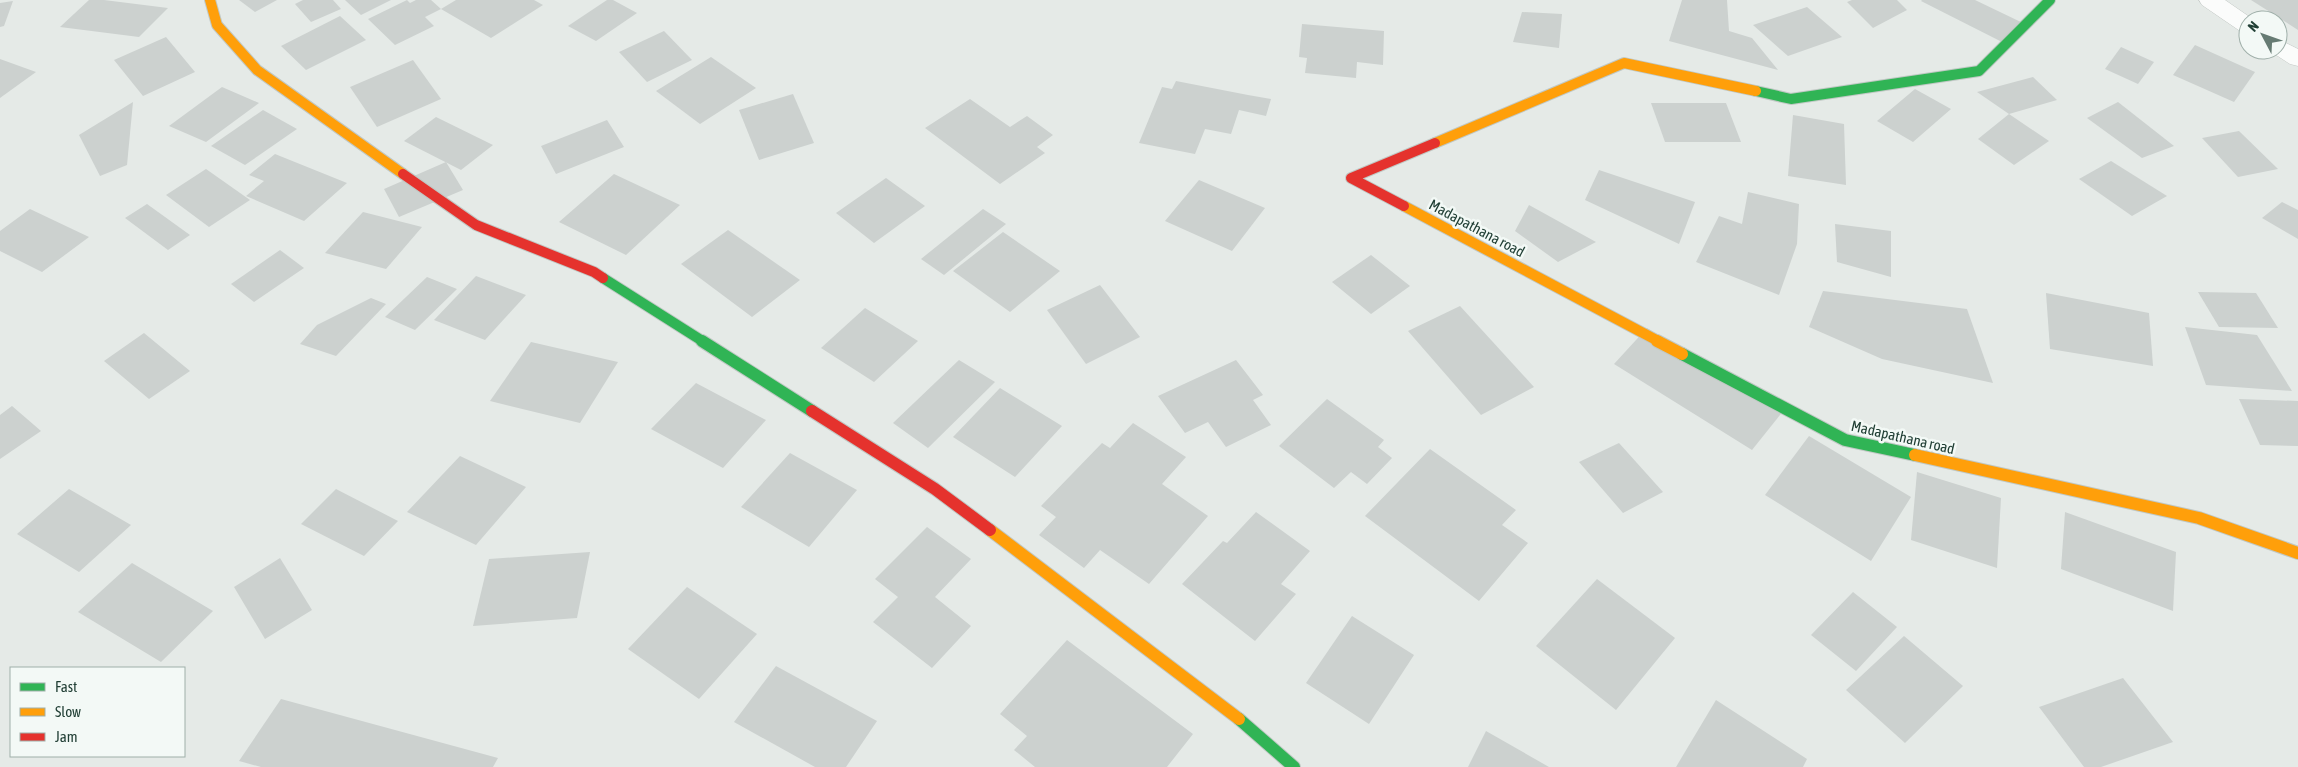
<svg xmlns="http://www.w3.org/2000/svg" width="2298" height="767" font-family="'Asap Condensed',sans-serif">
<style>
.building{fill:#ccd1cf}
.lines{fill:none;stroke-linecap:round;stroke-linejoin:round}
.street-casing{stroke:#c2c7c4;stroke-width:1}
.fast-far1-casing{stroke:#c0c8c4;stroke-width:12}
.fast-casing{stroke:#c0c8c4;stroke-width:14}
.slow-far1-casing{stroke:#c0c8c4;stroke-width:12}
.slow-casing{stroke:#c0c8c4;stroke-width:14}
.jam-far1-casing{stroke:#c0c8c4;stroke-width:12}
.jam-casing{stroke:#c0c8c4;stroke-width:14}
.street{fill:#fbfcfb;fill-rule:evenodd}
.fast-far1{stroke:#30b455;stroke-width:10}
.fast{stroke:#30b455;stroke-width:12}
.slow-far1{stroke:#ff9f0a;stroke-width:10}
.slow{stroke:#ff9f0a;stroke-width:12}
.jam-far1{stroke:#e5322d;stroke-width:10}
.jam{stroke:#e5322d;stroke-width:12}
.labels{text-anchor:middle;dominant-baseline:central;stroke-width:5;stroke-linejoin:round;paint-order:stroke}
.street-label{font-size:15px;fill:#213f35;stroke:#f3f9f6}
</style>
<rect width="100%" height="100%" fill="#e5eae7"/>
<g class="building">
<polygon points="89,0 104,0 168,8 139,37 60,27"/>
<polygon points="239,0 277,0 255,12"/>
<polygon points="303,0 333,0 341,9 311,22 295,4"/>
<polygon points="345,0 391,0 361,15"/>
<polygon points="407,0 410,3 416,0 431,0 441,9 425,17 434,26 395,45 368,19"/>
<polygon points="456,0 534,0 543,5 491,38 441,9"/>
<polygon points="607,0 613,0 637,13 596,41 568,26"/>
<polygon points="1682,0 1727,0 1729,31 1752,38 1778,70 1669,41"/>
<polygon points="1852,0 1897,0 1907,10 1873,28 1847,2"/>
<polygon points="1922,0 1975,0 2025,24 2004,43 1921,1"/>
<polygon points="2251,0 2298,0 2298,30"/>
<polygon points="13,1 4,26 0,27 0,3"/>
<polygon points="1807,7 1842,37 1788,56 1753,25"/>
<polygon points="1522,12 1562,14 1559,48 1513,42"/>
<polygon points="340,16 366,40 306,70 281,46"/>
<polygon points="1302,24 1384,31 1383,65 1357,62 1356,78 1305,73 1307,58 1299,57"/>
<polygon points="664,31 692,60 647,82 619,52"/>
<polygon points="166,37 195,72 143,96 114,60"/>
<polygon points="2195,45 2255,72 2234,102 2173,75"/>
<polygon points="2121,47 2154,62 2138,84 2105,69"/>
<polygon points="711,57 756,88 700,124 656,91"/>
<polygon points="0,59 36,72 0,98"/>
<polygon points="413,60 441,99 377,127 350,87"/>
<polygon points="2033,77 2057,100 2009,114 1977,92"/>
<polygon points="1176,81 1248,95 1271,99 1266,116 1239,110 1231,134 1205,129 1195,154 1139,143 1162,87 1172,89"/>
<polygon points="222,87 259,103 206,142 169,126"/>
<polygon points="1915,89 1951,109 1913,142 1877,121"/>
<polygon points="793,94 814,143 759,160 739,110"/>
<polygon points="970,99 1010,127 1027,116 1053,135 1037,147 1045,153 1000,184 925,128"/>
<polygon points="133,102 127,165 100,176 79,135"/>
<polygon points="2118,102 2174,146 2142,158 2087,118"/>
<polygon points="1651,103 1726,103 1741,142 1665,142"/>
<polygon points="263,110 297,129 245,165 211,146"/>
<polygon points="2009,114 2049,141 2014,165 1978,139"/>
<polygon points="1793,115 1844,124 1846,185 1788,176"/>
<polygon points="436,117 493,145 461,170 404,141"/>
<polygon points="607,120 624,147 556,174 541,146"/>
<polygon points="2239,131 2278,169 2238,177 2202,138"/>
<polygon points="275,154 347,183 304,221 246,196 264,181 249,175"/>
<polygon points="2111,161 2167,196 2132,216 2079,179"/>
<polygon points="446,162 463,190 399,217 384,189"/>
<polygon points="206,169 250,200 209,227 166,195"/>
<polygon points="1599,170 1695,202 1679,244 1585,200"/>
<polygon points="614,174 680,205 626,255 559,222"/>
<polygon points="886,178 925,206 874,243 836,213"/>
<polygon points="1199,180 1265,208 1232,251 1165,221"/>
<polygon points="1748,192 1799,204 1797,244 1779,295 1696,262 1719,216 1742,224"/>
<polygon points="2282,202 2298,210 2298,239 2262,218"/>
<polygon points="147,204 190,235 168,250 125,218"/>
<polygon points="1529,205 1596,242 1558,262 1515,231"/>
<polygon points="30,209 89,237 42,272 0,251 0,231"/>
<polygon points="983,209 1006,224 944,275 921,259"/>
<polygon points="363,212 422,227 386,269 325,253"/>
<polygon points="1835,224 1891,231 1891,277 1837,262"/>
<polygon points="728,230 800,280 752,317 681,264"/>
<polygon points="1003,232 1060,271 1010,312 953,271"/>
<polygon points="280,250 304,268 254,302 231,284"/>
<polygon points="1371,255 1410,286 1371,314 1332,282"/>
<polygon points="476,276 526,295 485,340 434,320"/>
<polygon points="427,277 457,289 415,330 385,317"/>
<polygon points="1100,285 1140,337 1086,364 1047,310"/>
<polygon points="1823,291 1967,309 1993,383 1882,359 1809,327"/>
<polygon points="2198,292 2256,293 2278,328 2219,327"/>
<polygon points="2046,293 2149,313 2153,366 2050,349"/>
<polygon points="371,298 386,304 336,356 300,344 317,325"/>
<polygon points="1460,306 1534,387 1481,415 1408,331"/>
<polygon points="865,308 918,341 874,382 821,348"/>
<polygon points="2185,327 2257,335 2292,391 2206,385"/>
<polygon points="1647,328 1784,410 1752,450 1614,364"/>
<polygon points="144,333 190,371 149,399 104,361"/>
<polygon points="531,342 618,362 580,423 490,401"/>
<polygon points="959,360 995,382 928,448 893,423"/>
<polygon points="1236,360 1263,395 1253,400 1271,425 1226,447 1208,422 1185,433 1158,396"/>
<polygon points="696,383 766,420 723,468 651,429"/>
<polygon points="1000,388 1062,426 1015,477 953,437"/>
<polygon points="1327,399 1384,440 1378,447 1392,458 1367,484 1351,472 1334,488 1279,446"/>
<polygon points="2239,399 2298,401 2298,446 2260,445"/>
<polygon points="12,406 41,431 0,459 0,415"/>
<polygon points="1133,423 1186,457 1162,484 1208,516 1149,584 1100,550 1084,568 1039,535 1056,517 1041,506 1102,443 1110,448"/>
<polygon points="1809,436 1911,497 1871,561 1765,495"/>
<polygon points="1619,443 1663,492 1623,513 1579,462"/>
<polygon points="1430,449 1516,510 1502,525 1528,543 1479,601 1365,516"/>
<polygon points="790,453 857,490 809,547 741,507"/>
<polygon points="460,456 526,487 476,545 407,512"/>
<polygon points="1917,472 2001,498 1997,568 1911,540"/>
<polygon points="69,489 131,525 79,572 17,534"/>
<polygon points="336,489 398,521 364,556 301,524"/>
<polygon points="1256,512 1310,551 1281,584 1296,594 1255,641 1182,584 1223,541 1227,543"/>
<polygon points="2065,512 2176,552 2173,611 2061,569"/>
<polygon points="927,527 971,559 935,597 971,626 932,668 873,622 898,597 875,579"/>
<polygon points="590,552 577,618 473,626 489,559"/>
<polygon points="280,558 312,610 265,639 234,587"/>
<polygon points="132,563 213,611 161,662 78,612"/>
<polygon points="1597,579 1675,638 1616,710 1536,646"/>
<polygon points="687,587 757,634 699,699 628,649"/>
<polygon points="1853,592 1897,627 1856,671 1811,635"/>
<polygon points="1352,616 1414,655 1369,724 1306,683"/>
<polygon points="1904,636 1963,686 1905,743 1846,690"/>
<polygon points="1067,640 1193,734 1167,767 1035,767 1014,750 1027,736 1000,714"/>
<polygon points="776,666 877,721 846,767 815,767 734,722"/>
<polygon points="2123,678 2173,742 2101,767 2084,767 2039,707"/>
<polygon points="281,699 498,758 493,767 261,767 239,761"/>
<polygon points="1716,700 1807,759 1803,767 1676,767"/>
<polygon points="1486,731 1549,767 1468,767"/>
</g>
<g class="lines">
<defs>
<g id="street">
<polygon points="2199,0 2225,0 2254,20 2248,20 2248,33 2240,31 2202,5"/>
<polygon points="2278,39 2298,49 2298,66 2290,64 2270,51 2278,50"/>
</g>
<g id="fast-far1">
<polyline points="1756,91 1791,99 1979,71 2050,0"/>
<polyline points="603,278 704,342"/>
</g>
<g id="fast">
<polyline points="702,341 812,411"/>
<polyline points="1682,354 1845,440 1915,455"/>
<polyline points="1239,719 1294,767"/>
</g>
<g id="slow-far1">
<polyline points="210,0 217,25 257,70 403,174"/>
<polyline points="1435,143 1624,63 1756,91"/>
<polyline points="1404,206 1660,342"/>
</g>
<g id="slow">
<polyline points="1657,341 1682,354"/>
<polyline points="1915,455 2199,518 2298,553"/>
<polyline points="990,530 1239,719"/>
</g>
<g id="jam-far1">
<polyline points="403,174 476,225 594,272 603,278"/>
<polyline points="1404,206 1351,178 1435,143"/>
</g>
<polyline id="jam" points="812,411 935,489 990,530"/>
</defs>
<use href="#street" class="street-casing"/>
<use href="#fast-far1" class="fast-far1-casing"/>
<use href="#fast" class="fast-casing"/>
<use href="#slow-far1" class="slow-far1-casing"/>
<use href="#slow" class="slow-casing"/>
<use href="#jam-far1" class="jam-far1-casing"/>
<use href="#jam" class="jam-casing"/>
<use href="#street" class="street"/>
<use href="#fast-far1" class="fast-far1"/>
<use href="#fast" class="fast"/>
<use href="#slow-far1" class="slow-far1"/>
<use href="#slow" class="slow"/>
<use href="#jam-far1" class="jam-far1"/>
<use href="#jam" class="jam"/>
</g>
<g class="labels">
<g class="street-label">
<text transform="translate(1477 228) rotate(28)">Madapathana road</text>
<text transform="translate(1903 437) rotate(13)">Madapathana road</text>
</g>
</g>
<rect x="10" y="667" width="175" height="90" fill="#f3f9f6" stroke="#9fafa9"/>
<rect x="20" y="683" width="25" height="8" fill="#30b455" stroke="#9fafa9"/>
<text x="55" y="692" font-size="15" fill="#213f35">Fast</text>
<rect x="20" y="708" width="25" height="8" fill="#ff9f0a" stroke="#9fafa9"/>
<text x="55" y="717" font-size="15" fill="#213f35">Slow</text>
<rect x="20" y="733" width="25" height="8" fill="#e5322d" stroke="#9fafa9"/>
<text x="55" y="742" font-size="15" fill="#213f35">Jam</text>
<g transform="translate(2263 35) rotate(311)"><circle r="24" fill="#f3f9f6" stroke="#9fafa9"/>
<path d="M0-4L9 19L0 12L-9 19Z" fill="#667b73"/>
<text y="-8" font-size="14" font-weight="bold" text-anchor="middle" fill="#213f35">N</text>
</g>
</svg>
